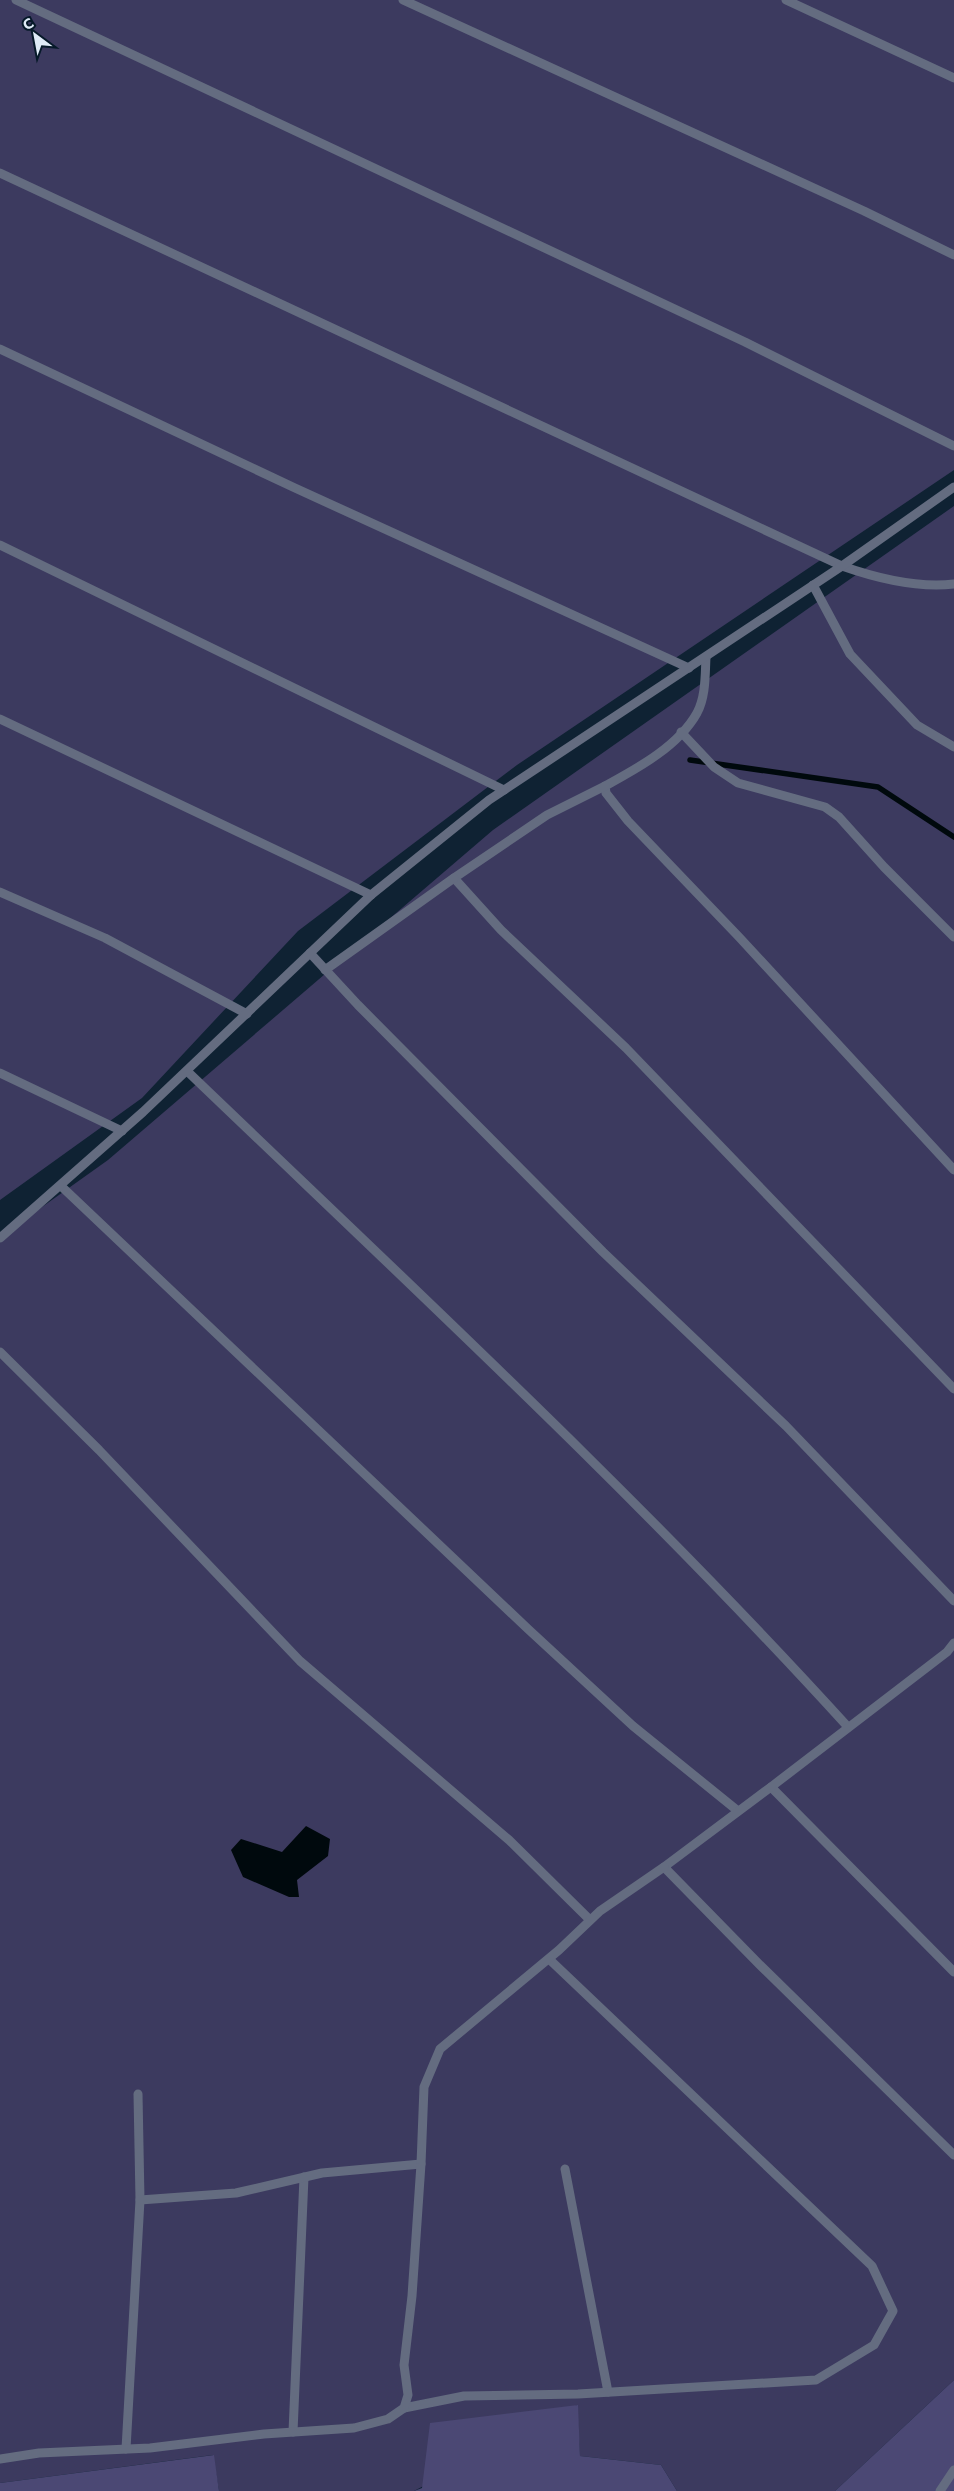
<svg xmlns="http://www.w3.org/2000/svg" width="954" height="2491" font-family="Commissioner,sans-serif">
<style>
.green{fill:#3c3a5f}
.forest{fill:#4b4874}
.water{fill:#00090d}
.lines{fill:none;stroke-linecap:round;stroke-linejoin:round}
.stream{stroke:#00090d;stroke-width:5.5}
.service{stroke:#646c80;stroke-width:9}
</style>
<rect width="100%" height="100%" fill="#0f2233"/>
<g class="green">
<polygon points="0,0 954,0 954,470 517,765 298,931 142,1098 0,1200"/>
<polygon points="954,506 954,2380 835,2491 677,2491 661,2465 580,2456 577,2405 414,2491 219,2491 213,2455 0,2483 0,1237 108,1160 493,830"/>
</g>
<g class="forest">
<polygon points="954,2380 954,2491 835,2491"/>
<polygon points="578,2405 580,2456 661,2465 677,2491 414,2491 422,2488 430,2423"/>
<polygon points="214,2455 219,2491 0,2491 0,2483"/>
</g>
<polygon class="water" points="306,1826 330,1839 328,1856 297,1880 299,1897 289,1897 243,1877 231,1850 241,1839 282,1852"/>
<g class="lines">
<polyline class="stream" points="690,760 878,787 954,837"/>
<g class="service">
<polyline points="16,0 745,342 954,446"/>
<polyline points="403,0 864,211 954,255"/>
<polyline points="786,0 954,78"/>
<path d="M 0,173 L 842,566 C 876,578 918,588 954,584"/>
<polyline points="0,349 295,488 689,668"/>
<polyline points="0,545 504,790"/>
<polyline points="813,585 850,654 917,725 954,747"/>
<path d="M 706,657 C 705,675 706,696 697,713 C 678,747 636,769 605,786 L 606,793 L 628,821 L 739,937 L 954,1170"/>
<polyline points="0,719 371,895"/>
<polyline points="681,732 714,767 738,783 825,807 839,817 884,867 954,937"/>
<polyline points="605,786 547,815 454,878 501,930 626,1048 954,1389"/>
<polyline points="0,892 105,938 247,1014"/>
<polyline points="310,953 358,1005 603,1252 786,1426 954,1601"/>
<polyline points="325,970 454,878"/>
<path d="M 187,1071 C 411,1286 639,1497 848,1727"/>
<polyline points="0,1073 122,1131"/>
<polyline points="61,1186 528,1629 633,1726 738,1811"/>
<polyline points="0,1238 143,1112 371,895 489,800 842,566 954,487"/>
<polyline points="0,1352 99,1450 300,1661 509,1840 590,1920"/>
<polyline points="954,1643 947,1652 771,1787 954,1972"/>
<polyline points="771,1787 664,1867 761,1966 954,2155"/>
<polyline points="138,2094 140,2200"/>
<polyline points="565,2169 608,2392"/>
<polyline points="404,2408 464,2396 578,2394 816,2380 874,2345 893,2311 872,2266 549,1959"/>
<polyline points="293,2432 304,2177"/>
<polyline points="126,2449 140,2200 236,2193 322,2173 421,2164"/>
<polyline points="0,2459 39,2453 150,2448 264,2434 354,2428 388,2419 404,2408 408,2395 404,2365 412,2296 421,2164 424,2087 440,2049 559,1950 600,1911 664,1867"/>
<polyline points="940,2491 954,2470"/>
</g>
</g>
<g transform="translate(35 35) rotate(328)" stroke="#061929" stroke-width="4" paint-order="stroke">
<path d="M0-4L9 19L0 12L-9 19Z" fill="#dfebf7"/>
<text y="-8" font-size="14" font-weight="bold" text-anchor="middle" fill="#dfebf7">С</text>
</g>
</svg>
